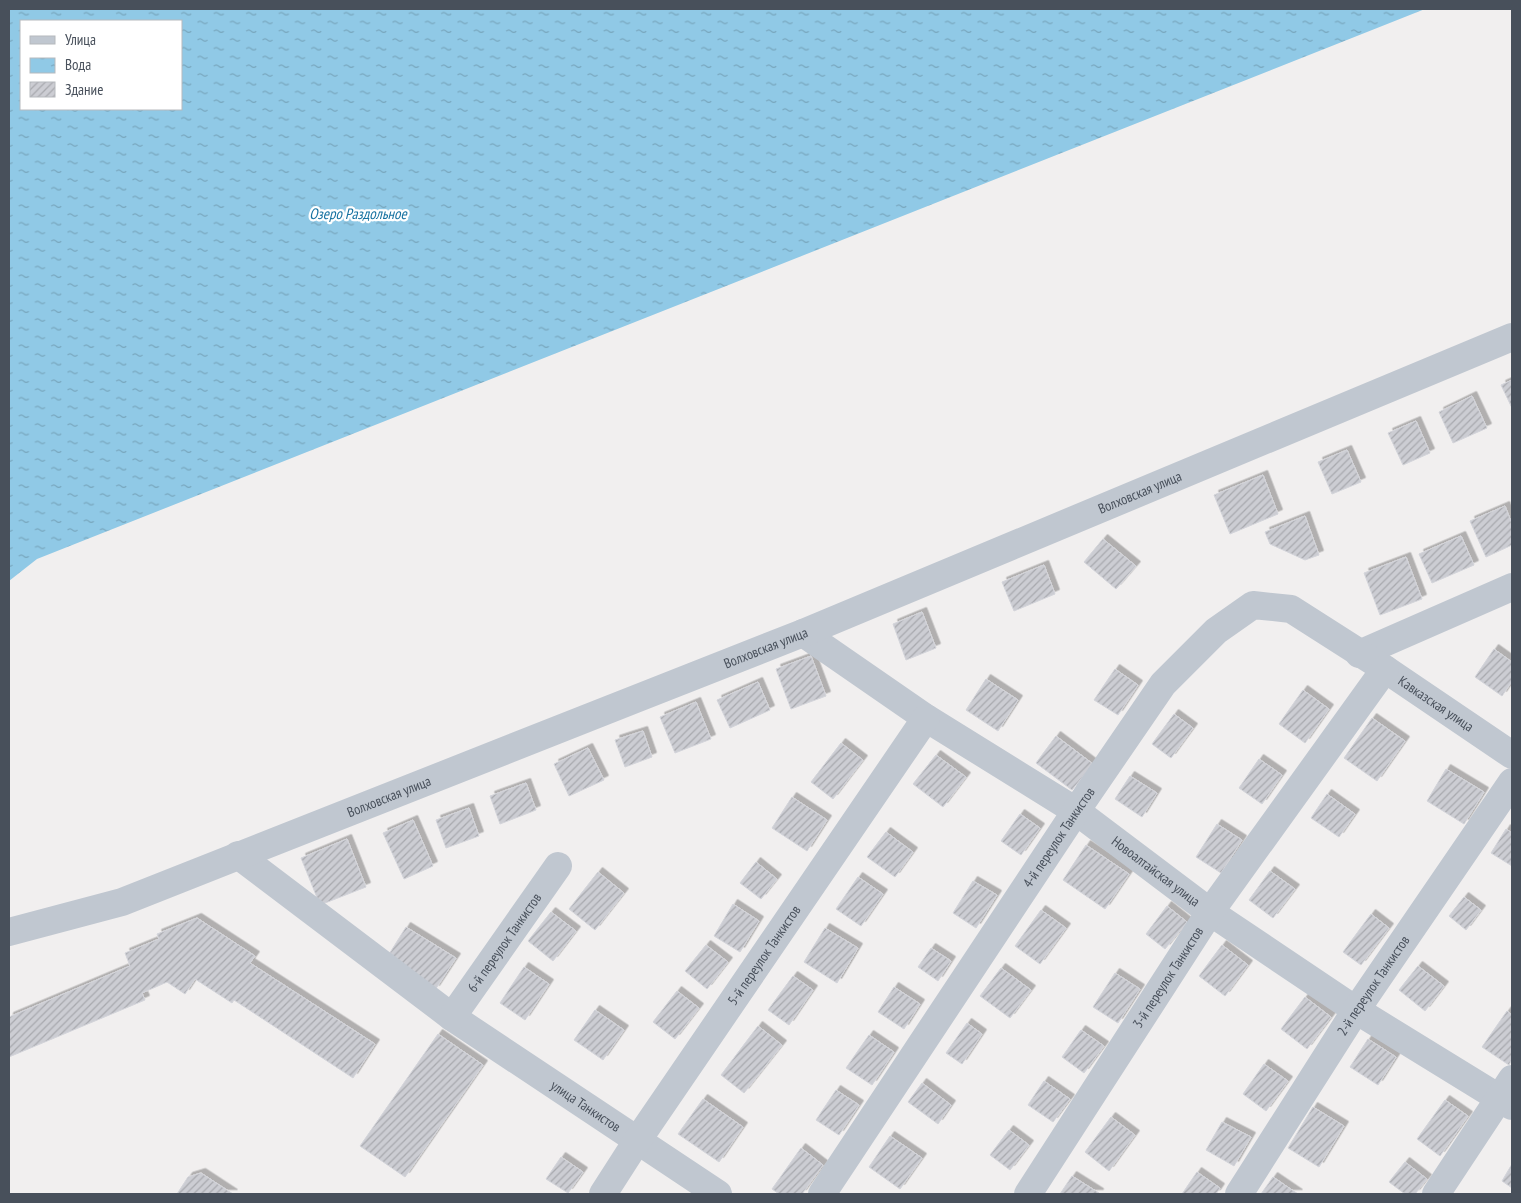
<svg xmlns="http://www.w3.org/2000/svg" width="1521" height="1203" font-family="'PT Sans Narrow',sans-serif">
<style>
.water{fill:url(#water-ripples);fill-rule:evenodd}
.building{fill:url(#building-hatch);stroke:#d3d4da;filter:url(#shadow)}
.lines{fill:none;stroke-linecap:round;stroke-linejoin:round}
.minor{stroke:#c0c7d0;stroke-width:28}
.labels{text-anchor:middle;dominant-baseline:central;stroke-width:4.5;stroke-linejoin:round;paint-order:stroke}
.street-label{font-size:14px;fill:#48505b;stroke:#fff}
.water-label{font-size:15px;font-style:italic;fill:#1672a1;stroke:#fff}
</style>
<defs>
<pattern id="water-ripples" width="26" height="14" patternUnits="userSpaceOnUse" patternTransform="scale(1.25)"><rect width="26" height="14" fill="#90c9e6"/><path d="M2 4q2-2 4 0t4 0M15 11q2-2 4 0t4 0" fill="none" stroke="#78a6bd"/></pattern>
<pattern id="building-hatch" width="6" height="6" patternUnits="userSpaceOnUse" patternTransform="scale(1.25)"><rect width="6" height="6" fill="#cccdd3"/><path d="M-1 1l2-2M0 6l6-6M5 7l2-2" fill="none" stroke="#a8a9ae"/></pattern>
<filter id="shadow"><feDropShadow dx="4.5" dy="-4.5" stdDeviation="0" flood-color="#0004"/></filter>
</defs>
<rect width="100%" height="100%" fill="#f1efef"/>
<path class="water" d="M 9,9 L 1425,9 L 37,559 L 9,581 ZM 21,21 L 181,21 L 181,109 L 21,109 Z"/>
<g class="building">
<polygon points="1512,380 1512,408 1501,385"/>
<polygon points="1472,396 1487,428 1453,443 1439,412"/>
<polygon points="1416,421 1430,453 1403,465 1388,433"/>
<polygon points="1347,450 1361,482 1332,494 1318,462"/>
<polygon points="1263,475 1278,514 1230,534 1214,495"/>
<polygon points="1505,506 1512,524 1512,545 1486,557 1470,521"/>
<polygon points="1305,516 1319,555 1305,560 1270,544 1265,532"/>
<polygon points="1461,536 1474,565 1432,583 1419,554"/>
<polygon points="1103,539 1136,566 1116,589 1084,562"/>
<polygon points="1406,557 1422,599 1380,615 1364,573"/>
<polygon points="1044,565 1055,594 1014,611 1002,582"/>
<polygon points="922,612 936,648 906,660 893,624"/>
<polygon points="1494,649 1512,662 1512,681 1502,696 1475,677"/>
<polygon points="811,656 826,696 791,709 776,669"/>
<polygon points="1115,669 1138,685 1118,715 1094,700"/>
<polygon points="986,679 1018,700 998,731 966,710"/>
<polygon points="758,682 770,710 730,728 717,700"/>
<polygon points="1303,690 1329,709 1305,743 1279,724"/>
<polygon points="696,702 711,739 675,753 660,717"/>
<polygon points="1174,714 1193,728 1171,758 1152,744"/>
<polygon points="1372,718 1405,741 1377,781 1344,758"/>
<polygon points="643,731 652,757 625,767 615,740"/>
<polygon points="1056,736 1093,764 1072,790 1036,763"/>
<polygon points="841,743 863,760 833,799 811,782"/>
<polygon points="588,748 604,780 569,796 554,764"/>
<polygon points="936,755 966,777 943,807 913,784"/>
<polygon points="1259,759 1282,775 1262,804 1239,788"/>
<polygon points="1446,769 1484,792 1464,824 1427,801"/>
<polygon points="1130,776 1157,793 1142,817 1115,799"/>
<polygon points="526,783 536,810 500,824 490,796"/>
<polygon points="1327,794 1355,814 1339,837 1311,818"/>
<polygon points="792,797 827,820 807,851 772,828"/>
<polygon points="469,808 479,836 446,848 436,820"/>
<polygon points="1020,814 1040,828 1021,855 1001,841"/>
<polygon points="413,820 433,866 404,879 383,833"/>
<polygon points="1217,824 1242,840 1221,873 1196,857"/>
<polygon points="1506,829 1512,833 1512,866 1491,853"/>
<polygon points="886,832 913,852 895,877 867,857"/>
<polygon points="347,839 366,887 320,905 301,858"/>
<polygon points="1086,845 1129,874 1105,909 1063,880"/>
<polygon points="756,862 777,879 761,899 740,883"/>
<polygon points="1270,871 1295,889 1273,918 1249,900"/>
<polygon points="598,872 624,893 595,930 569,909"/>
<polygon points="858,877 883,894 861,926 836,909"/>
<polygon points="973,881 997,895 976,928 953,913"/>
<polygon points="1464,897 1481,910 1466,930 1449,916"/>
<polygon points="733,904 759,921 740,952 714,936"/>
<polygon points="1167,906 1187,922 1165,949 1146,934"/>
<polygon points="1041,910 1066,928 1040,964 1015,946"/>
<polygon points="551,912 576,931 553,961 528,941"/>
<polygon points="1371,914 1389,928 1361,965 1343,952"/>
<polygon points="197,918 255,956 250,963 375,1044 353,1078 234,1000 232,1003 195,979 185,994 167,982 142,993 145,1000 9,1057 9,1017 130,966 125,953 159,939 157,934"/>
<polygon points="406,927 456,958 435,990 386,959"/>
<polygon points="825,928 858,948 837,983 804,962"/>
<polygon points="706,945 728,962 707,989 685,971"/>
<polygon points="1222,945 1248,965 1225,996 1199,976"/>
<polygon points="931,948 951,961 938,981 918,967"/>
<polygon points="1418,966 1444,986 1425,1011 1399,990"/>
<polygon points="524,967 549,984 525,1020 500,1003"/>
<polygon points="1001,968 1031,990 1010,1018 980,996"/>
<polygon points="1115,973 1140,989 1118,1023 1093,1007"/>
<polygon points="793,976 813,990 789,1025 768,1010"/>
<polygon points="894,987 920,1004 904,1029 878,1012"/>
<polygon points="677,991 699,1008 675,1039 653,1022"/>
<polygon points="1305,997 1331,1017 1307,1049 1281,1029"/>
<polygon points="595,1010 624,1030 603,1060 574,1040"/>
<polygon points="1507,1011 1512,1015 1512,1059 1509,1065 1482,1047"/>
<polygon points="967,1023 982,1034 962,1064 946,1053"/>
<polygon points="758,1026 782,1045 744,1093 721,1075"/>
<polygon points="1081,1030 1104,1046 1084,1073 1062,1057"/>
<polygon points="438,1034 483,1065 405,1177 360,1146"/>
<polygon points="869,1035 894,1052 872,1085 846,1068"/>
<polygon points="1368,1039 1396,1057 1378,1085 1350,1067"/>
<polygon points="1264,1064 1288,1081 1266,1111 1243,1094"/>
<polygon points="1044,1081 1070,1099 1053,1122 1028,1105"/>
<polygon points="922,1083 951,1105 938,1124 908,1102"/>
<polygon points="836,1090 859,1105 839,1135 816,1120"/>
<polygon points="703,1099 743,1127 719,1162 678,1134"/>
<polygon points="1445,1100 1468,1116 1440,1156 1417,1139"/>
<polygon points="1313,1107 1344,1126 1319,1167 1288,1148"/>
<polygon points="1111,1117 1135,1135 1109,1171 1085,1152"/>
<polygon points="1222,1122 1251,1137 1234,1166 1206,1150"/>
<polygon points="1009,1130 1029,1145 1010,1170 990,1155"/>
<polygon points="890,1136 922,1158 900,1189 869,1167"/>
<polygon points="801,1148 823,1165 802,1194 779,1194 772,1189"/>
<polygon points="561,1157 583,1172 568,1193 546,1179"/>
<polygon points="1405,1162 1427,1179 1415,1194 1405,1194 1389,1182"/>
<polygon points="1512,1164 1512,1188 1502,1181"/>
<polygon points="1197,1172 1220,1188 1216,1194 1182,1194"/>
<polygon points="201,1173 233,1194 177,1194 188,1177"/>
<polygon points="1072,1176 1099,1193 1099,1194 1060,1194"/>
<polygon points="1273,1177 1298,1194 1261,1194"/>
</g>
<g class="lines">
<g class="minor">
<path id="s1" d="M 803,633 L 926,718 L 1076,811 L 1210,912 L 1356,1010 L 1512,1106"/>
<polyline points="1359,654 1512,587"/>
<path id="s2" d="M 238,855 L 452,1017 L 718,1194"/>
<path id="s3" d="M 9,932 L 122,902 L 633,700 L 803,633 L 1512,337"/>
<path id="s4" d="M 452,1017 L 558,866"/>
<path id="s5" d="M 603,1194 L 637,1141 L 926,718"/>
<path id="s6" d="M 822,1194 L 1076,811 L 1163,684 L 1216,631 L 1253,605 L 1291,609 L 1385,669 L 1512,755"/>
<path id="s7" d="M 1028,1194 L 1210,912 L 1385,669"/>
<path id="s8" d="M 1239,1194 L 1356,1010 L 1512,782"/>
<polyline points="1436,1194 1512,1079"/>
</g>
</g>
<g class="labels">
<g class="street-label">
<text stroke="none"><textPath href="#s3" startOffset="1214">Волховская улица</textPath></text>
<text stroke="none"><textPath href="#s3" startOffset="809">Волховская улица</textPath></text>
<text stroke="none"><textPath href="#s6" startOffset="945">Кавказская улица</textPath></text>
<text stroke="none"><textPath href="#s3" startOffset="404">Волховская улица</textPath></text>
<text stroke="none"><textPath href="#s6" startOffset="428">4-й переулок Танкистов</textPath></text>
<text stroke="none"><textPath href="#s1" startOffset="426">Новоалтайская улица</textPath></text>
<text stroke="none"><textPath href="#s4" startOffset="91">6-й переулок Танкистов</textPath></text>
<text stroke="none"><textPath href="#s5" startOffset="288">5-й переулок Танкистов</textPath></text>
<text stroke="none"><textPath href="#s7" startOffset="258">3-й переулок Танкистов</textPath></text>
<text stroke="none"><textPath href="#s8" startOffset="248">2-й переулок Танкистов</textPath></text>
<text stroke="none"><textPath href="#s2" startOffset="429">улица Танкистов</textPath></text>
</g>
<g class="water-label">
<text x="358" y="213">Озеро Раздольное</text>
</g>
</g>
<rect width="1521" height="1203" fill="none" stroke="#48505b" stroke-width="20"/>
<rect x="20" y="20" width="162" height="90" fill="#ffffff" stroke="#b6b9bd"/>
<rect x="30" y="36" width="25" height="8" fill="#c0c7d0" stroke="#b6b9bd"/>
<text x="65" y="45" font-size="15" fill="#48505b">Улица</text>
<rect x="30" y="58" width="25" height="15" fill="url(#water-ripples)" stroke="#b6b9bd"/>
<text x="65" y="70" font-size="15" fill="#48505b">Вода</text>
<rect x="30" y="82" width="25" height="15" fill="url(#building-hatch)" stroke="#b6b9bd"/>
<text x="65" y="95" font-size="15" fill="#48505b">Здание</text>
</svg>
